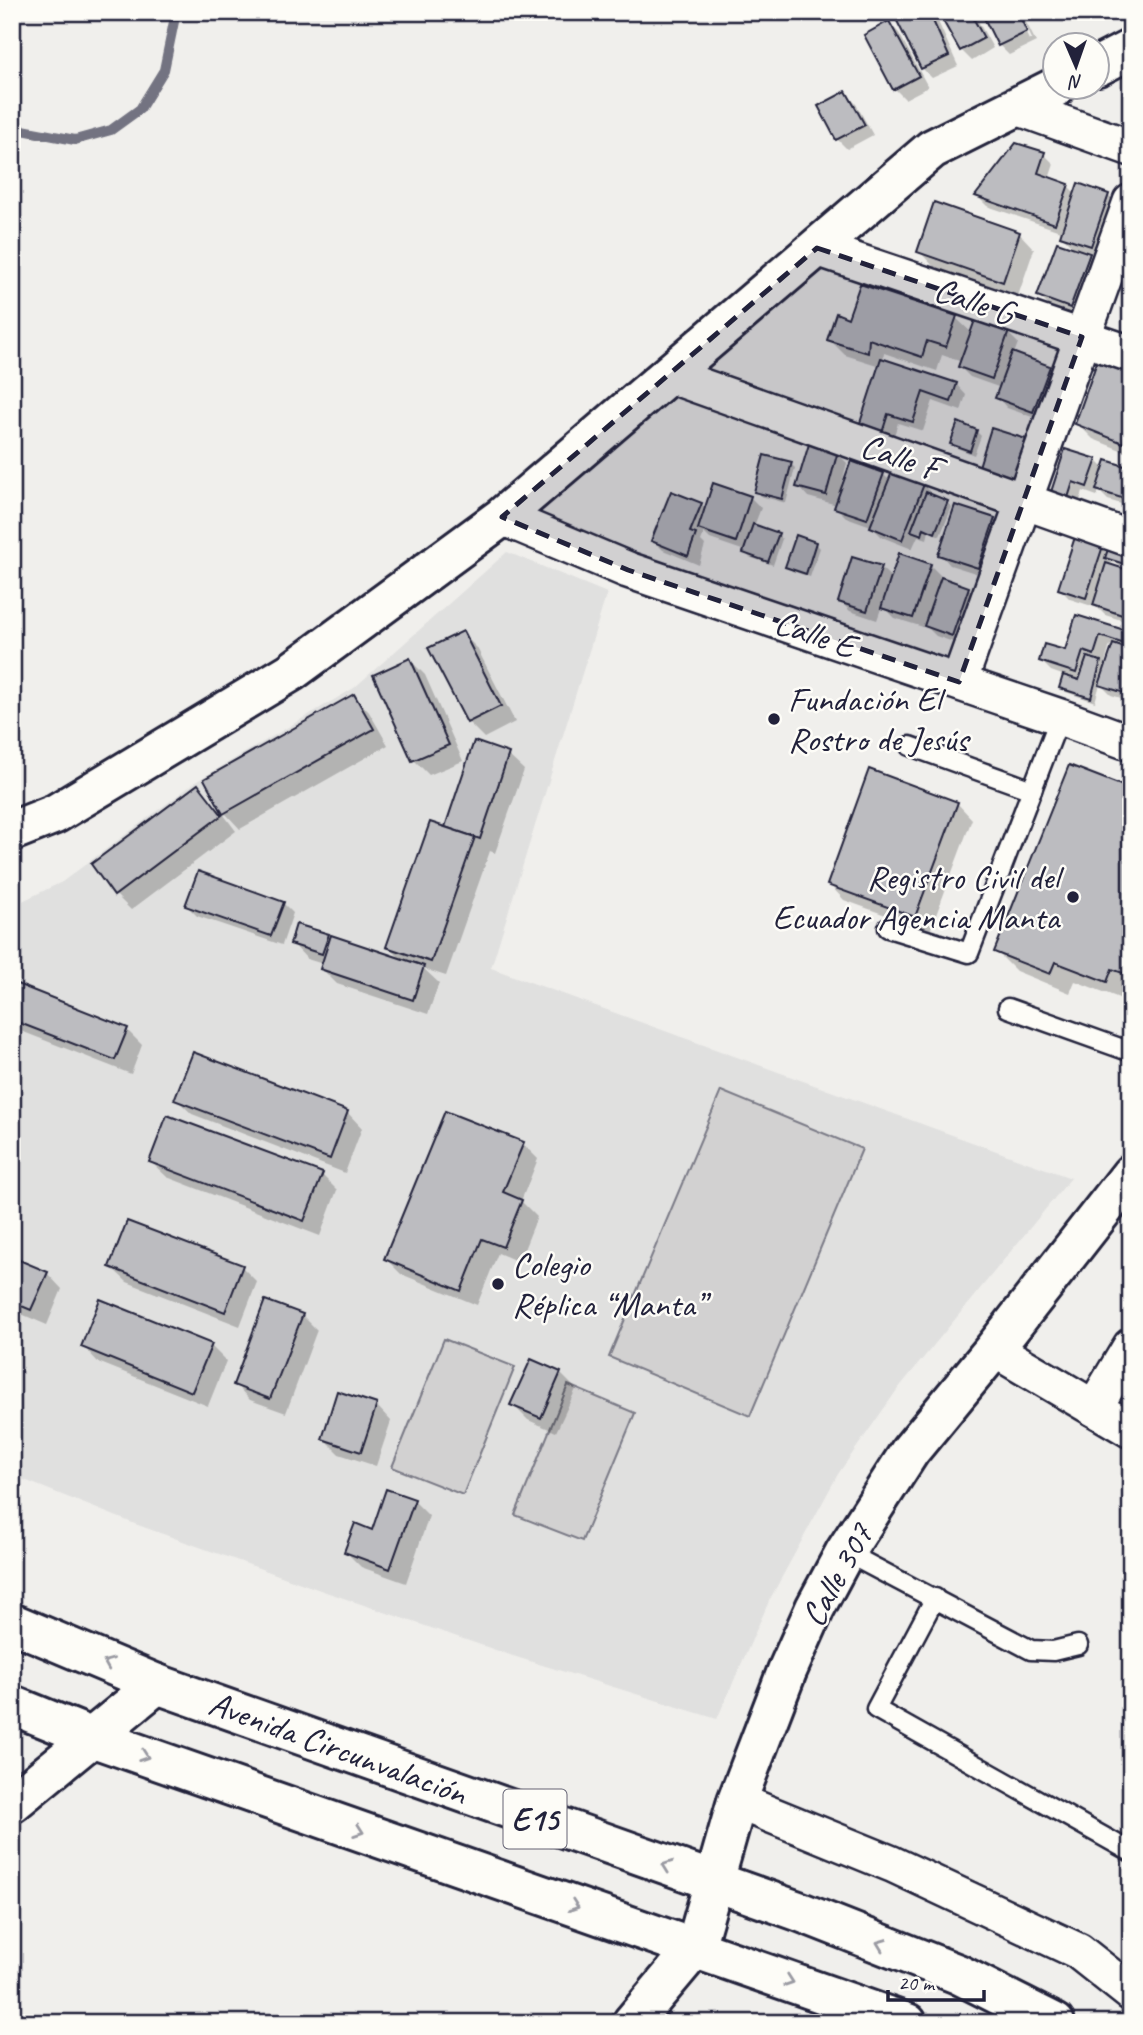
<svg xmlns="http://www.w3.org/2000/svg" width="1143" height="2035" font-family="Caveat,sans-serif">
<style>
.built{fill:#e0e0df}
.green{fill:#d2d1d1;stroke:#7a7a86;stroke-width:2}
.shadow{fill:#0003;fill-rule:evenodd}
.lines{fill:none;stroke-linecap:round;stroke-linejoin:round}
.stream{stroke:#737381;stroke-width:10}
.building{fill:#bcbcc0;stroke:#22223b;stroke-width:2}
.lane-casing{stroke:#22223b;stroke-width:23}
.street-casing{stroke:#22223b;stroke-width:40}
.secondary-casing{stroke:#22223b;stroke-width:44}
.highway-casing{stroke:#22223b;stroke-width:44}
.lane{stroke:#fdfcf7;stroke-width:18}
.street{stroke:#fdfcf7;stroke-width:35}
.secondary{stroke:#fdfcf7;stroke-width:38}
.highway{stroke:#fdfcf7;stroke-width:38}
.oneway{stroke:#9a9aa2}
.marked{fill:#22223b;fill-opacity:0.2;stroke:#22223b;stroke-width:5;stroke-dasharray:14 9;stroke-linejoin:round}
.poi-dot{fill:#22223b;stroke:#fdfcf7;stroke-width:2.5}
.labels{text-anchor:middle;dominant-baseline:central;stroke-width:5;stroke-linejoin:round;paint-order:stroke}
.shield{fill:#fdfcf7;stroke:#646373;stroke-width:2}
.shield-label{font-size:33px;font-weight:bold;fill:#22223b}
.street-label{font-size:35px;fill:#22223b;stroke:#fdfcf7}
.poi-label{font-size:35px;fill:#22223b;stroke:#fdfcf7;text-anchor:start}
</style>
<rect width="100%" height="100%" fill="#f0efec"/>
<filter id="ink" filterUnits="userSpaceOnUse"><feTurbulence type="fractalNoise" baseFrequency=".0143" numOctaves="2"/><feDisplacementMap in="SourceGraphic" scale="14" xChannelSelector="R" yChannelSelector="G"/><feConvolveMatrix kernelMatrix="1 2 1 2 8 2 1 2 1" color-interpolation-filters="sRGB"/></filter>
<g filter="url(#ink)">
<polygon class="built" points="507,552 607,593 491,968 1071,1178 897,1390 838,1474 770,1599 717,1719 513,1656 323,1591 135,1524 12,1475 12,906 62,882 197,781 354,688"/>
<g class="green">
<polygon points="721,1091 862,1149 750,1416 609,1357"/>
<polygon points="444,1339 515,1367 463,1495 392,1467"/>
<polygon points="568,1385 635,1413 582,1541 515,1515"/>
</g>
<g class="shadow">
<polygon points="909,12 932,12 935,15 958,66 932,78 922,68"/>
<polygon points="940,12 973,12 993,48 972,61 961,50"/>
<polygon points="1016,12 1029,40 1032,39 1020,12 1021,12 1036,42 1009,55 999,45"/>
<polygon points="1042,12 1069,12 1051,21"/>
<polygon points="889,23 899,33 928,87 905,99 895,89"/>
<polygon points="846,94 856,104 873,135 847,149 837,139"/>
<polygon points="1044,154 1054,164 1049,179 1068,186 1076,194 1108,195 1118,206 1101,255 1084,250 1099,265 1080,318 1049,306 1039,296 1077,251 1062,236 1063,232 987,206 977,196"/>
<polygon points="1019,233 1034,249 1018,296 934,267 919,251"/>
<polygon points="956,318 972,333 1008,333 1018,343 1014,354 1049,367 1060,377 1043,421 1007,408 997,397 1001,388 970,377 960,367 962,362 942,355 937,371 884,353 883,360 956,384 966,395 961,411 933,401 923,431 898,423 892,442 871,436 880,366 845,355 829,339 849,320"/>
<polygon points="1131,372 1131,454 1093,439 1077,423"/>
<polygon points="976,431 981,436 974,455 957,448 952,443"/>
<polygon points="1025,440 1035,450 1021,493 989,483"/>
<polygon points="837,453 847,463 841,486 883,474 890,481 893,474 924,486 934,496 947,503 952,507 940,536 929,531 927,539 918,536 912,549 882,537 871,526 846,517 836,507 837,505 808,497 798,486"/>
<polygon points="1096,460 1105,469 1131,470 1131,507 1108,500 1099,491 1097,496 1083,491 1077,510 1052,495"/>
<polygon points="791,464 795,468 786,503 760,496 756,491"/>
<polygon points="750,497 761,508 754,526 778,534 782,539 773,565 749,557 745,551 710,539 704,533 701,541 705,545 699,565 663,550 653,540 701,504 706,509"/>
<polygon points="994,519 1004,530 988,577 950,565 940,554"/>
<polygon points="815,543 820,548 810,577 792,571 787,567"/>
<polygon points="1102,548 1108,554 1131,555 1131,568 1111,562 1110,566 1131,573 1131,623 1105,615 1098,608 1070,599 1060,589"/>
<polygon points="930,565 940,575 939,578 968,588 978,598 962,645 936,636 924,624 923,627 894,618 882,606 877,620 850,611 840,601 881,568 893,579"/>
<path d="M 1077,617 L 1131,633 L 1131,701 L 1111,695 L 1100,684 L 1095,702 L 1066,692 L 1061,688 L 1065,676 L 1051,671 L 1041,661 L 1066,653 ZM 1110,645 L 1114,646 L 1107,667 L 1104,666 Z"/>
<polygon points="462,633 477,648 515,722 484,738 468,722"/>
<polygon points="410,660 425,675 463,761 429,775 414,760"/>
<polygon points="354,696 369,712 388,745 240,829 226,814 224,815 236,831 131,910 116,895 198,786 221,812"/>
<polygon points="475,744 508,755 524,770 495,853 490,851 446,976 424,969 439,983 428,1014 337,984 322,969 323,964 307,959 292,943 328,936 331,939 403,961 388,946 446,829"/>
<polygon points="1131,791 1131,992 1127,1001 1075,981 1070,993 1016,971 996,951"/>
<polygon points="957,803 972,819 930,931 844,900 829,884"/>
<polygon points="283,903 293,913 282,945 197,916 187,906"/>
<polygon points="12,984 127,1030 142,1045 131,1074 16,1029 12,1026"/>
<polygon points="176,1099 347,1112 362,1128 345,1173 192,1114"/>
<polygon points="523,1144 538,1159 521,1201 537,1217 519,1262 498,1253 477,1305 401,1274 386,1259"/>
<polygon points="151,1162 322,1175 337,1190 320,1236 167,1177"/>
<polygon points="12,1259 47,1273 62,1289 47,1325 12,1310"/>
<polygon points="111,1267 242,1267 257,1282 240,1326 127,1282"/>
<polygon points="302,1315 317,1330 286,1413 250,1400 235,1384"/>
<polygon points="83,1346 211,1346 226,1361 208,1406 98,1362"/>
<polygon points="560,1373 576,1389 556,1432 528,1420 512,1404"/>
<polygon points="376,1405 391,1421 376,1466 339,1454 324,1439"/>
<polygon points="414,1501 429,1516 406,1583 361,1567 346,1552"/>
</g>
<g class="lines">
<polyline class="stream" points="12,128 75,140 111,130 140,109 164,70 176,12"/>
</g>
<g class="building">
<polygon points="905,12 929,12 949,56 921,69 895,17"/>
<polygon points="938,12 970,12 984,38 960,51"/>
<polygon points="981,12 1018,12 1027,32 998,46"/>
<polygon points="889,21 919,76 893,90 864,35"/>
<polygon points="846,91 865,125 836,140 818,106"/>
<polygon points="1016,143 1045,152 1038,173 1069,184 1055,224 975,196"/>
<polygon points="1078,183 1109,194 1091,246 1060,236"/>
<polygon points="934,202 1020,232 1003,282 917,252"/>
<polygon points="1057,242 1090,253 1070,308 1037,296"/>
<polygon points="860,284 957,316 946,347 927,341 922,357 869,339 868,353 827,340 836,313 848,318"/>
<polygon points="975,320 1009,331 992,379 958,367"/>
<polygon points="1012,352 1050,366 1033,412 995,398"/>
<polygon points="881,358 957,383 951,402 923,392 913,422 888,414 882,433 859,426"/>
<polygon points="1098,359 1131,370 1131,433 1127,432 1123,443 1075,424"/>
<polygon points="958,422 977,430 970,451 950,444"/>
<polygon points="991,428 1026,439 1011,484 977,473"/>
<polygon points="809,444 838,451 826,495 796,487"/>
<polygon points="1065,449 1097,459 1087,487 1073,482 1067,501 1050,495"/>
<polygon points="764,455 792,462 782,499 754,492"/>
<polygon points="1106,460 1131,468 1131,501 1096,490"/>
<polygon points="851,461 884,473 867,519 834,508"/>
<polygon points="892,472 924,484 902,540 870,527"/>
<polygon points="713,483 751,496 736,542 698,529"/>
<polygon points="671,491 702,503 690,532 696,534 688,556 651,541"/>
<polygon points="926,492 948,501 935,533 924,528 922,535 911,531"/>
<polygon points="955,505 995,518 978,568 938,555"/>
<polygon points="753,524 779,533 768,562 743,553"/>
<polygon points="796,535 816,542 806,574 785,567"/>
<polygon points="1075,537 1103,546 1086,598 1058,589"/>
<polygon points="1109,546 1131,553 1131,566 1105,558"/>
<polygon points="899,553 931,564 913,618 881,608"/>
<polygon points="852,557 882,566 867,611 838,602"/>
<polygon points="1106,563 1131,571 1131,588 1122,615 1093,605"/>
<polygon points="941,577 969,587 952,636 924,626"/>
<polygon points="1076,615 1131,632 1131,646 1100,636 1094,655 1083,651 1076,673 1039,661 1044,644 1065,650"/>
<polygon points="463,631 501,706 467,723 428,648"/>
<polygon points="1113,644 1131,650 1131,695 1099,685"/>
<polygon points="1087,657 1101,661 1091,698 1059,688 1063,675 1079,680"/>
<polygon points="410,658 449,745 412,761 373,675"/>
<polygon points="354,694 374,729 223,814 204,779"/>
<polygon points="474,741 509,753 480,839 445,827"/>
<polygon points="1069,765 1131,789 1131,828 1126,840 1131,842 1131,976 1112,969 1107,982 1055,962 1050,974 994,952"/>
<polygon points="869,769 958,802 915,917 827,885"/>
<polygon points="198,784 222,815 114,896 91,864"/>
<polygon points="430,822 475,837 431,962 386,947"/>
<polygon points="198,871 284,902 271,936 185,906"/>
<polygon points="296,924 329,934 322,954 290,944"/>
<polygon points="331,935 424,966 413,1000 320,969"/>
<polygon points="12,982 128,1028 115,1060 12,1020"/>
<polygon points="193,1052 348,1111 330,1159 174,1100"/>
<polygon points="445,1111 524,1142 503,1192 522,1200 503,1247 482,1239 461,1291 384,1259"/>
<polygon points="167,1115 323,1173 304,1221 149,1162"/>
<polygon points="127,1221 243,1265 225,1312 109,1267"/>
<polygon points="12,1257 48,1272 31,1310 12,1302"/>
<polygon points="100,1299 212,1344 192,1392 81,1347"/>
<polygon points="265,1300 303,1314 270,1399 233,1385"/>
<polygon points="531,1359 561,1372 541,1418 510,1405"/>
<polygon points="337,1391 377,1404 361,1452 322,1439"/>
<polygon points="386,1489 415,1499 390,1569 344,1552 355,1523 372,1530"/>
</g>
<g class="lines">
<defs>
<g id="lane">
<polyline points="910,746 1032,790"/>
<polyline points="888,928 969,953 1060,717"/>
<polyline points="1008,1008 1131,1052"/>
<polyline points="845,1552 1031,1650 1053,1651 1078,1645"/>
<polyline points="935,1598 876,1709 1131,1852"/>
</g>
<g id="street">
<polyline points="1017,107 1131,148"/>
<polyline points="817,248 1131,354"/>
<polyline points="669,375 1131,539"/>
<polyline points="502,517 628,570 1060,717 1131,743"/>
<polyline points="959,682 1131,202"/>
<polyline points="994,1349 1131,1430"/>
<polyline points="1094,1408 1131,1346"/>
<polyline points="737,1801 892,1864 1078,1951 1131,1993"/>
</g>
<g id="secondary">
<polyline points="1098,66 1131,49"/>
<polyline points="12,831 55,814 291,672 502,517 932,149 1056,87"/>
<polyline points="12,1803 157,1684"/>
<polyline points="632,2023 695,1948 737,1801 787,1671 815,1608 845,1552 910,1451 994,1349 1131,1174"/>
</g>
<g id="highway">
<polyline points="12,1623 157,1684 798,1911 958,1974 1055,2023"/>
<polyline points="12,1705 91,1737 907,2023"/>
</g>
</defs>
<use href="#lane" class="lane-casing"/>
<use href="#street" class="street-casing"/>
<use href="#secondary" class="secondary-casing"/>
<use href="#highway" class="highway-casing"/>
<use href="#lane" class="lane"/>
<use href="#street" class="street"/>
<use href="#secondary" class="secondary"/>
<use href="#highway" class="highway"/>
</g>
<defs><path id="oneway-chevron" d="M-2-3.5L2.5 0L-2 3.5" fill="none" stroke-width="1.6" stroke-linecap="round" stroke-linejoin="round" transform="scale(1.75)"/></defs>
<g class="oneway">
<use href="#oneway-chevron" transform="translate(108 1663) rotate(-157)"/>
<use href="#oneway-chevron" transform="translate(144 1756) rotate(19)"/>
<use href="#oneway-chevron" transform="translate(359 1831) rotate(19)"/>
<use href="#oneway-chevron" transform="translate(667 1866) rotate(-160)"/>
<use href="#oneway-chevron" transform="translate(574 1906) rotate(19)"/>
<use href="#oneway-chevron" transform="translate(881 1944) rotate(-159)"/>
<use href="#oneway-chevron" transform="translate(789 1981) rotate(19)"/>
</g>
</g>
<path class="marked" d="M 817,248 L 1082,337 L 959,682 L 628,570 L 502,517 Z"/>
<g class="poi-dot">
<circle cx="774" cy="719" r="7"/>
<circle cx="1073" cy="897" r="7"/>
<circle cx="498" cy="1284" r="7"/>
</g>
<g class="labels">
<rect class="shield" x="503.5" y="1789.5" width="63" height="59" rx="5"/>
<g class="shield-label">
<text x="535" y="1819">E15</text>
</g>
<g class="street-label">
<text transform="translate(974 301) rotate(19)">Calle G</text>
<text transform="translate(900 457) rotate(19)">Calle F</text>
<text transform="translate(815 634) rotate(19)">Calle E</text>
<text transform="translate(837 1575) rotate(-61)">Calle 307</text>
<text transform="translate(338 1748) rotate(20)">Avenida Circunvalación</text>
</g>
<g class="poi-label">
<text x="788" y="699">Fundación El<tspan x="788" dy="40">Rostro de Jesús</tspan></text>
<text x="1059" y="877" text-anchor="end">Registro Civil del<tspan x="1059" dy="40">Ecuador Agencia Manta</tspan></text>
<text x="512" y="1264">Colegio<tspan x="512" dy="40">Réplica “Manta”</tspan></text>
</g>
</g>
<rect width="1143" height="2035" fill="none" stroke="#fdfcf7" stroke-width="42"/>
<rect x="21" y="21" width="1101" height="1993" fill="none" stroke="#22223b" stroke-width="2.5" filter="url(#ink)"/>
<g transform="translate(1076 66) rotate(178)"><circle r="33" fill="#fdfcf7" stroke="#a5a5ac" stroke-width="2"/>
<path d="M0-5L12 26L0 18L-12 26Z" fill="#22223b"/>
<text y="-10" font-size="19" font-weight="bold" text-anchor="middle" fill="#22223b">N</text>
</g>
<path d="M888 1990v10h96v-10" fill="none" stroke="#22223b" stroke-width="3.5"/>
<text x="898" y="1990" font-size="21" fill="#22223b" stroke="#fdfcf7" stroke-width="5" paint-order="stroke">20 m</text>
</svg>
